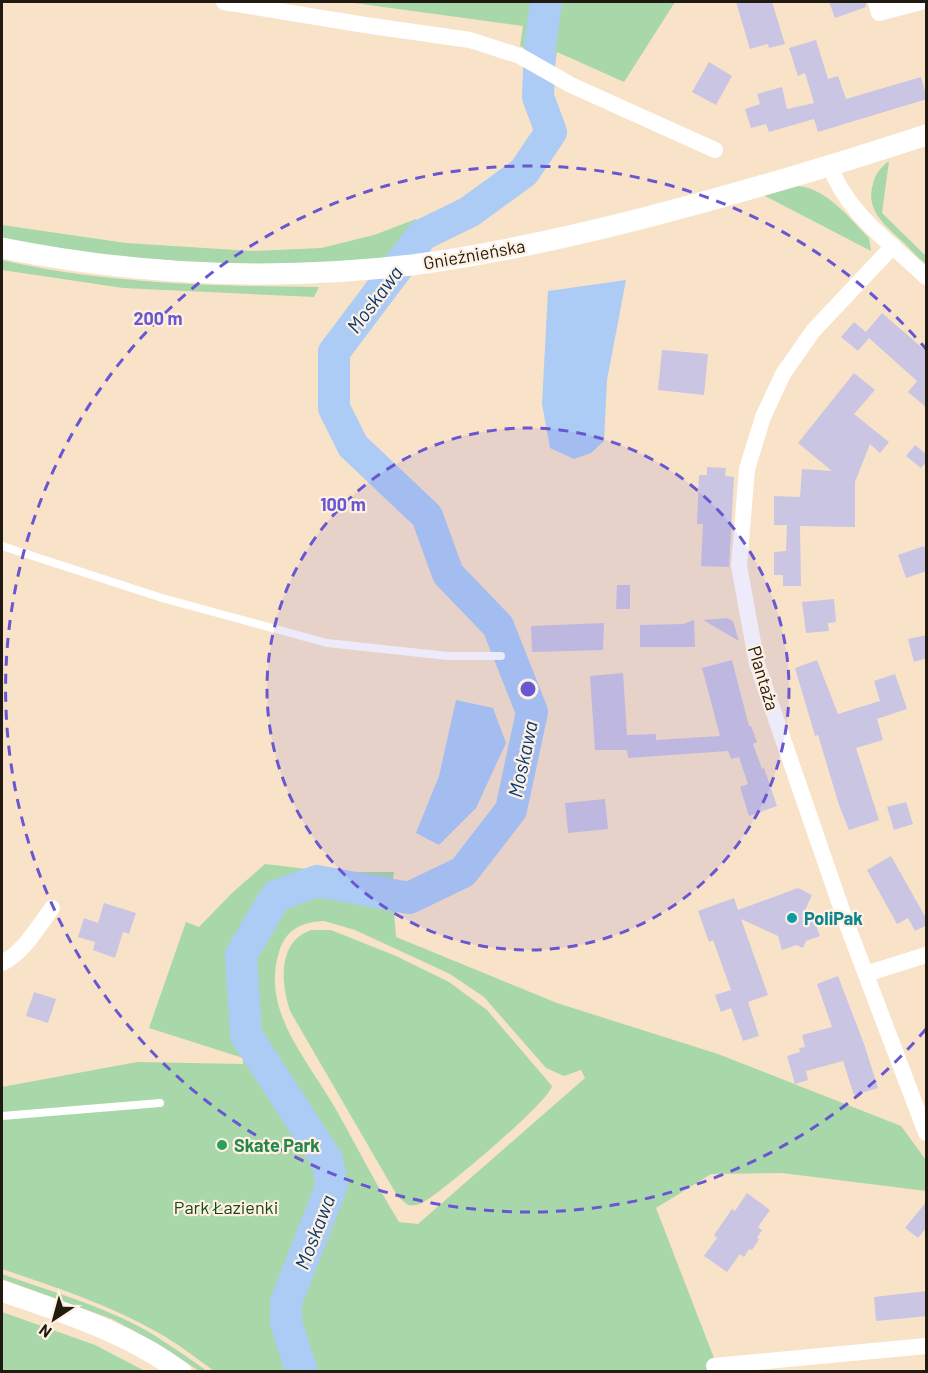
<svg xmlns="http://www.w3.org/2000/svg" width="928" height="1373" font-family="Barlow,sans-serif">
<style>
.green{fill:#a8d7a9;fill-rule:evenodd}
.water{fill:#accbf5}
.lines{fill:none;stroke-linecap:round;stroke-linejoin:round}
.river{stroke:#accbf5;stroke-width:32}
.building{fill:#cac5e3}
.service{stroke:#fff;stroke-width:8}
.minor{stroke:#fff;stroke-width:16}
.tertiary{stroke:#fff;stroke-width:21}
.ring{fill:none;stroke:#6857d1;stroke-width:3;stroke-dasharray:10 8}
.culture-dot{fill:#0f9aa8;stroke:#fef1e2;stroke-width:2}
.leisure-dot{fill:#2e9e5b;stroke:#fef1e2;stroke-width:2}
.labels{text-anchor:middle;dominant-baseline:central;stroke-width:4.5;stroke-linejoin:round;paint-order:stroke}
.street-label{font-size:18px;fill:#211a10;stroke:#fef1e2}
.culture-label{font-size:18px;font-weight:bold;fill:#0d838f;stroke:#fef1e2;text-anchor:start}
.leisure-label{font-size:18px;font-weight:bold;fill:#27864d;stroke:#fef1e2;text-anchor:start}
.park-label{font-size:18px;fill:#17461c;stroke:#fef1e2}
.water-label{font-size:20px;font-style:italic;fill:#083b76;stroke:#fef1e2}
.centre{fill:#6857d1;stroke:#fef1e2;stroke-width:3}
.ring-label{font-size:18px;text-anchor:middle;font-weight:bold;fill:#6857d1;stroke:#fef1e2;stroke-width:4.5;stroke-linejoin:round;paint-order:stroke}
</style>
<rect width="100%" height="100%" fill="#f8e3c9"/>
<g class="green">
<polygon points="347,2 675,2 624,82 557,52 555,63 520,46 523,26"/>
<path d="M 889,161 L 882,213 L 926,256 L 926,264 C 918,258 910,249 903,242 C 885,225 865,210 873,184 C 875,174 881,167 889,161 Z"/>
<path d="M 798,186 C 826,189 846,214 865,234 L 869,238 L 871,251 L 765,196 L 765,194 Z"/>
<polygon points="416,219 427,254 393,259 293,265 223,265 98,255 2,239 2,225 126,243 252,251 321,248 374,235"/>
<path d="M 2,260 C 105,284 213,286 319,287 L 314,297 L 123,288 L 2,270 Z"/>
<path d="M 265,864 L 332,872 L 394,872 L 392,885 L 396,937 L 557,1003 L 718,1054 L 901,1126 L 926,1160 L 926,1191 L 782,1173 L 711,1174 L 656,1208 L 719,1371 L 214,1371 C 196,1358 177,1343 157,1332 C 108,1304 54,1287 2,1269 L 2,1087 L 137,1062 L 243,1064 L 243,1058 L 149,1028 L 186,922 L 199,927 L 232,893 ZM 324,921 L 355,930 L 450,974 L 484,997 L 546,1068 L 564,1076 L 581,1070 L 585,1078 L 418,1224 L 399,1222 C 376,1184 356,1145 334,1106 C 306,1058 261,1010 279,952 C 286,929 302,922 324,921 Z"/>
<path d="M 311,930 L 331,930 L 396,956 L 449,982 L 487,1010 L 552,1086 C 549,1102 440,1194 422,1203 C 417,1205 414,1206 408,1205 L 398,1197 L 290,1011 C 281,983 277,942 311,930 Z"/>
<path d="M 2,1274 C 42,1288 85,1301 124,1319 C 154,1333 180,1352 207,1371 L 199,1371 L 160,1345 L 112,1319 L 2,1279 Z"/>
<polygon points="2,1312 95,1345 145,1371 2,1371"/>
</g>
<g class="water">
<polygon points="626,280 607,380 604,441 591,453 574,459 550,448 542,404 548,291"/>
<polygon points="456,700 493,708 506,743 476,808 439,845 416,833 439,776"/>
</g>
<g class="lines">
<polyline class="river" points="302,1372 286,1323 286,1302 332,1185 327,1160 246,1035 241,955 276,896 317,881 409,898 463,872 511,810 532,712 498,626 448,574 427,516 353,446 334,408 334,352 422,235 469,212 524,172 551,132 538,97 540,47 546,2"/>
</g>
<g class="building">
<polygon points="736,2 772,2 785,44 769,48 768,44 750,49"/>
<polygon points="829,2 866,2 866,7 835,18"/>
<polygon points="816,40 828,79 838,76 846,99 921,77 927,99 818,132 814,119 769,132 766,124 751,128 745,109 760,104 757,94 782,87 787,109 814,103 805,73 798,76 789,48"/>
<polygon points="709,62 732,76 716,105 692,92"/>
<polygon points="882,313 927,352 927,408 908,392 917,381 869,338 858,351 841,337 854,322 866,332"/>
<polygon points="662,350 708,354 704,395 658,390"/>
<polygon points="854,373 875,390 854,414 889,442 880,453 870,444 855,482 855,527 800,526 801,586 783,586 783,575 774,575 774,552 786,551 787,525 774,525 774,496 800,497 802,469 832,471 798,443"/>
<polygon points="915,445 927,455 927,461 921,468 906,456"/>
<polygon points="707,467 726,468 725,476 734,477 729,567 701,566 703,524 697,524 699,475 707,475"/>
<polygon points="924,546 927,554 927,571 906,578 898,555"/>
<polygon points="617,585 630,585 630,609 616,609"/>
<polygon points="834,599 836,622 828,623 829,631 806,633 802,602"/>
<polygon points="727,618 733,621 739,641 703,620"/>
<polygon points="694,620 695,647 640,647 640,625 683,624"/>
<polygon points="604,623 603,650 532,652 531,626"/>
<polygon points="927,635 927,658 914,662 908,639"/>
<polygon points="732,660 749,726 751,726 757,742 753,744 762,769 764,768 777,806 749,816 740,787 748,784 739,757 731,759 728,751 628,758 627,750 595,750 590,676 623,673 627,735 656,734 656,740 720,736 702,668"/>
<polygon points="817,660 838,714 880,701 874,681 895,674 907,709 877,719 883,740 856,748 879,820 849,830 839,805 818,735 815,736 795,668"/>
<polygon points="605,799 608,829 568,833 565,803"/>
<polygon points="906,802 913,824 894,830 887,807"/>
<polygon points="891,856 927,920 927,925 915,931 908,918 897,924 867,870"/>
<polygon points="798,888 812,895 802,917 815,922 820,936 806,941 803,948 796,945 782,950 778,936 741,919 768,995 748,1002 759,1036 743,1041 731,1008 721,1012 715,995 731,990 713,940 709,942 698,911 734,898 738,910"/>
<polygon points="104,903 136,913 129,934 123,932 115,958 93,950 95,942 78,937 84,918 98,923"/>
<polygon points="838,976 864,1044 878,1088 854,1095 843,1061 806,1071 808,1080 795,1084 787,1056 800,1052 799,1048 805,1047 802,1035 832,1027 817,984"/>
<polygon points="34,992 56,999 48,1023 26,1016"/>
<polygon points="747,1193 770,1210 758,1227 762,1230 757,1238 759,1239 752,1250 749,1249 744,1257 740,1254 727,1272 704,1256 717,1238 714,1235 732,1209 735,1211"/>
<polygon points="927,1201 927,1227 918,1238 905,1228"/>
<polygon points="927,1291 927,1316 876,1321 874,1297"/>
</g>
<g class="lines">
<g class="service">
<polyline points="2,546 162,598 327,643 448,656 501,656"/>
<polyline points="2,1116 160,1103"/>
</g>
<g class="minor">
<polyline points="224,2 365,25 470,40 520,56 571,85 715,150"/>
<polyline points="876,2 879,13 921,2"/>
<path d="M 830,165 C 845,212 892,244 926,277"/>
<polyline points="893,246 813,331 783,374 763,417 747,469 739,566 757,664 846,922 926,1133"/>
<path d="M 2,963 C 23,953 38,927 52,908"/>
<polyline points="866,974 926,955"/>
<polyline points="714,1366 926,1346"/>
</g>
<g class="tertiary">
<path d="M 2,248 C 136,275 276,281 412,265 C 489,255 565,238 640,219 C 736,194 832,166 926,135"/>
<path d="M 2,1291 C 64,1313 127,1332 181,1372"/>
</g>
</g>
<circle cx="528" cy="689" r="261" fill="#6857d1" fill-opacity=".12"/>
<g class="ring">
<circle cx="528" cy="689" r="261"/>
<path d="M926 1029A523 523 0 1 1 926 349"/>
</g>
<circle class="culture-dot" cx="792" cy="918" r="6"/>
<circle class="leisure-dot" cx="222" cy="1145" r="6"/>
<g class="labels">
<g class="street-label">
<text transform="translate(474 254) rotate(-10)">Gnieźnieńska</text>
<text transform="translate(764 678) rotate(73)">Plantaża</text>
</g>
<g class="culture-label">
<text x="804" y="918">PoliPak</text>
</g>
<g class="leisure-label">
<text x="234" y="1145">Skate Park</text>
</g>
<g class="park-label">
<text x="226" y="1207">Park Łazienki</text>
</g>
<g class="water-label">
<text transform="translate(374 299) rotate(-53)">Moskawa</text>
<text transform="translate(522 759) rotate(-78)">Moskawa</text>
<text transform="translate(314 1232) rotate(-69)">Moskawa</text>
</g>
</g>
<circle cx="528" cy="689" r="9" class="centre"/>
<g class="ring-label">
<text x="158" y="325">200 m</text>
<text x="343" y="511">100 m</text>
</g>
<rect width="928" height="1373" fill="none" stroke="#211a10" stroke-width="6"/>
<g transform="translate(54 1319) rotate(216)" stroke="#fef1e2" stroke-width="4.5" paint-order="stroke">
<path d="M0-4.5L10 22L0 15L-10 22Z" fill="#211a10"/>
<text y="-9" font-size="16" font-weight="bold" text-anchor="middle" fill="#211a10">N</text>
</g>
</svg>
